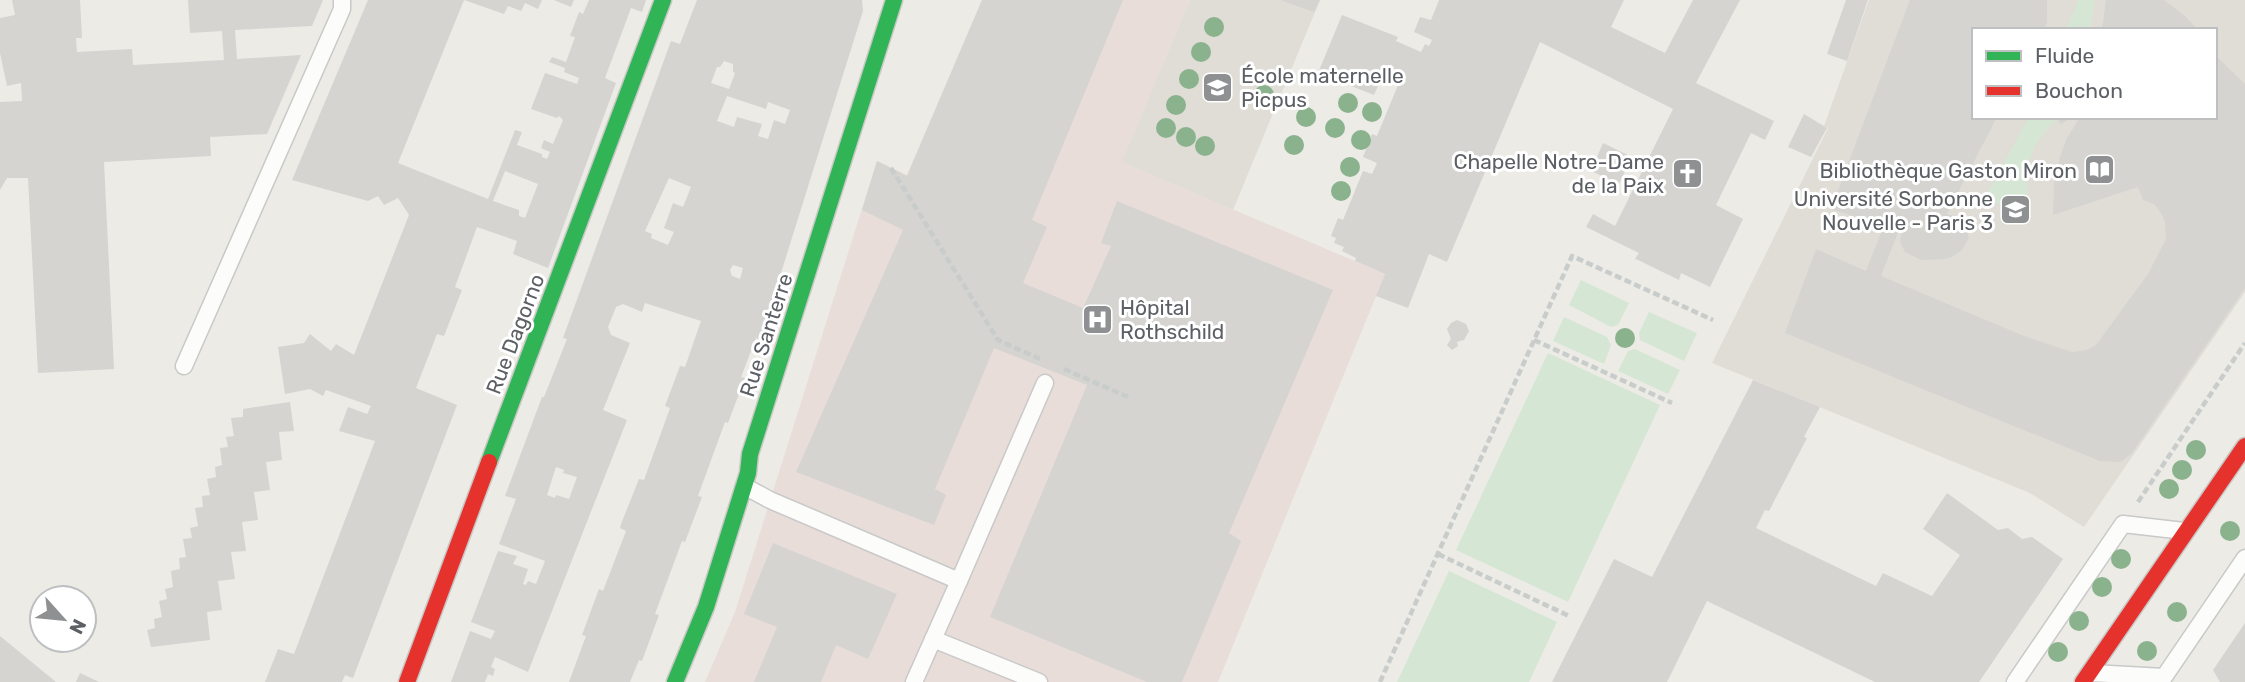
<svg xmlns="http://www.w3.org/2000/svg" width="2245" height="682" font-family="Rubik,sans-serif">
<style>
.education{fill:#dfddd6;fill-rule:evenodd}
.medical{fill:#e8ddd9}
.green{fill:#d5e7d4}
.building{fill:#d5d4d1;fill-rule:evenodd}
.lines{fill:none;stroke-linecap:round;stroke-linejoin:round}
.lane-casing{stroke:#c8c9c8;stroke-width:19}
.fast-casing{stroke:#c7c8c6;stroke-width:19}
.jam-casing{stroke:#c7c8c6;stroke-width:19}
.path{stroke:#c8ccca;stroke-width:4.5;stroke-dasharray:7 3.5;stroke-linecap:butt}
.lane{stroke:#fcfcfb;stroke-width:16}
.fast{stroke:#30b455;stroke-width:16}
.jam{stroke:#e5322d;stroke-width:16}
.tree{fill:#8ab28d}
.labels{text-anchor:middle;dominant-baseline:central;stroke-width:6;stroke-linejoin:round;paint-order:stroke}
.poi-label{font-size:21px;fill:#5c5f64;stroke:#fff;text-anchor:end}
.street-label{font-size:21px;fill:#5c5f64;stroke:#fff}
</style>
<rect width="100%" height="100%" fill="#ecebe6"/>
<g class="education">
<polygon points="1190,0 1320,0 1233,210 1121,162"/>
<path d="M 1869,0 L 2245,0 L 2245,292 L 2084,527 L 2030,493 L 1712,363 L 1828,128 L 1824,126 ZM 1974,30 L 2215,30 L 2215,117 L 1974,117 Z"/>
</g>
<polygon class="medical" points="982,0 1190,0 1122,162 1385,274 1218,682 705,682 735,612 877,161 907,175"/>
<g class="green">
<polygon points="2079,0 2106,0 2095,0 2090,30 2065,30"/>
<path d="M 2029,117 L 2057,119 C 2027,149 2026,164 2028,205 C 2010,207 2000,206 1985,197 Z"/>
<polygon points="1581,280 1629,303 1618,325 1611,327 1569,305"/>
<polygon points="1649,312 1697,333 1684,361 1640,340 1639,333"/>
<polygon points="1564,317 1607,337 1611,345 1604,364 1553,341"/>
<polygon points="1635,349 1680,370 1668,394 1618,371 1628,351"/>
<polygon points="1548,353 1660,405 1568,602 1456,550"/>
<polygon points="1449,571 1557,622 1529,682 1397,682"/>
</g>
<g class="building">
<polygon points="12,0 80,0 82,38 76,38 77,52 132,49 133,65 224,60 222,31 190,33 188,0 323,0 312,26 235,30 237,59 301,55 267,134 210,137 211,156 104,162 114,369 38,373 28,178 7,178 0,190 0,102 22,101 21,83 7,86 0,53 0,18 15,15"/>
<path d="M 368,0 L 464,0 L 398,163 L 488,199 L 515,130 L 522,132 L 517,145 L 542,154 L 542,157 L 547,159 L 550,152 L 541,148 L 544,140 L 553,144 L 563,120 L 559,116 L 557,118 L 531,109 L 545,73 L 577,84 L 579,78 L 564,72 L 565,68 L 549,62 L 552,57 L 566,62 L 575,37 L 570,36 L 579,12 L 583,14 L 589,0 L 646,0 L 642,12 L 631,8 L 605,78 L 616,83 L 548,268 L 513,254 L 517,241 L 477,227 L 455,287 L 462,290 L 444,336 L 437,334 L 416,388 L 457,405 L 353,678 L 345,675 L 342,682 L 265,682 L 278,649 L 294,654 L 375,441 L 339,431 L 348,407 L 367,414 L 371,406 L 326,390 L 323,396 L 310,389 L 285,394 L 278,347 L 304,343 L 310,334 L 331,351 L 336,344 L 354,355 L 409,215 L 398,198 L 384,205 L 378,196 L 368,201 L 292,180 ZM 505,171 L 538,184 L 525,218 L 519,216 L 519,210 L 493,201 Z"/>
<polygon points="464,0 542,0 538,9 525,3 521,11 508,6 504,14"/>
<polygon points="554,0 574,0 571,7"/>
<path d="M 697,0 L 862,0 L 863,11 L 760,340 L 756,338 L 741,377 L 745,378 L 728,423 L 725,422 L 698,496 L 702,497 L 685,542 L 682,541 L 655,614 L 659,615 L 642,661 L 639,660 L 630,682 L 569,682 L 586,636 L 582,635 L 599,589 L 603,591 L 626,531 L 620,528 L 621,524 L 639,479 L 644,480 L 670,408 L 665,406 L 680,366 L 685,367 L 701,321 L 645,303 L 642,312 L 623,304 L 616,307 L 608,327 L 611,335 L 630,343 L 603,410 L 627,420 L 528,672 L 495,657 L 491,667 L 495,669 L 493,676 L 488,674 L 485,682 L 451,682 L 470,631 L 491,639 L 495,631 L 471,622 L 498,551 L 517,556 L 513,564 L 528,569 L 523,584 L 526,585 L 528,581 L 536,584 L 545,561 L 499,544 L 516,499 L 505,496 L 542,397 L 544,397 L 567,339 L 563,338 L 671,41 L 680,44 ZM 724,61 L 733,64 L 733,72 L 735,73 L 729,89 L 711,83 L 717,67 L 720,67 ZM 727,96 L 766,109 L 768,102 L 790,110 L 785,124 L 774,120 L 768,139 L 758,136 L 762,124 L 737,117 L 734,127 L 717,121 ZM 669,178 L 691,187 L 683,207 L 673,203 L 664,228 L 674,232 L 668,245 L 651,238 L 652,234 L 645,231 ZM 733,265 L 743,268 L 740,279 L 732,276 L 730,270 ZM 556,467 L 564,470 L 563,473 L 577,477 L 569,499 L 556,495 L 555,498 L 547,495 Z"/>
<polygon points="982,0 1123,0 1032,220 1047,227 1023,283 1083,308 1111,246 1101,243 1117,201 1333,290 1229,533 1241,541 1182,682 1147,682 990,617 1087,385 994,348 935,489 946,495 934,525 796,472 903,230 862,210 877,161 907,176"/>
<polygon points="1280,0 1320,0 1314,12"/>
<polygon points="1439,0 1624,0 1611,27 1665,53 1693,0 1740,0 1696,83 1774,121 1765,140 1751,133 1716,205 1743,219 1710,287 1681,273 1679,280 1638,260 1635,259 1639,253 1586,227 1593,214 1615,226 1673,109 1540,42 1447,262 1429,254 1408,308 1376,296 1385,274 1355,261 1356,258 1342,251 1344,247 1334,243 1336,238 1331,236 1338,218 1343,220 1363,171 1372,174 1377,163 1363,157 1372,134 1377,136 1403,73 1387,66 1374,95 1318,73 1342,15 1398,37 1396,41 1421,52 1425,44 1429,46 1432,40 1414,32 1420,17 1431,20"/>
<polygon points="1846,0 1868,0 1847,61 1827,54"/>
<polygon points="1910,0 2047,0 2047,23 2043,30 1974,30 1974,117 1997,117 1947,214 1956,217 1965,224 1969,238 1962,250 1952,257 1943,259 1921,260 1905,252 1900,242 1902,231 1899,230 1881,276 2024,336 2072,352 2086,350 2096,345 2148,274 2166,239 2165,222 2161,213 2154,204 2143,200 2138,187 2053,215 2054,184 2060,157 2066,140 2080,117 2215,117 2215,55 2245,84 2245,288 2132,453 2121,462 2100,461 1785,333 1816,249 1866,271 1884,225 1831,209"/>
<polygon points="2106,0 2164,0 2185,16 2198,30 2102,30"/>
<polygon points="1804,114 1827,128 1811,157 1788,147"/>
<polygon points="2056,117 2073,117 2061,124"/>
<polygon points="1603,143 1632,157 1619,184 1591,171"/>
<polygon points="1457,320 1466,324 1469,331 1464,340 1457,342 1458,346 1452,350 1447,345 1451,339 1447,329 1451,323"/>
<polygon points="1753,380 1820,407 1804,437 1807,438 1769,511 1765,510 1756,528 1876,586 1883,573 1932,596 1960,555 1923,529 1947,493 1998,530 2008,528 2022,539 2032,537 2063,559 1979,682 1875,682 1707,601 1667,682 1552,682 1614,559 1652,577"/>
<polygon points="290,402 294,431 279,432 282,460 266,462 270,490 254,492 258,520 242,522 246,551 231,552 235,579 218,581 222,610 207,612 210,640 151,647 147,630 155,628 154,619 162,617 159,601 167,599 165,589 173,587 171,571 180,569 179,558 186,557 183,539 192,538 190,528 198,526 195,508 203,507 202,496 210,495 207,479 216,477 215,467 222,465 220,448 228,447 226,437 234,436 231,418 243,417 243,409"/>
<polygon points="773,543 897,594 868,659 836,645 821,682 754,682 777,627 744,614"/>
<polygon points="2245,623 2245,682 2220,682 2213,670"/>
<polygon points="0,636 56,682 0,682"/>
<polygon points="80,673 99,682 76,682"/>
</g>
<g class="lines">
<defs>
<g id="lane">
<polyline points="184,366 342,9 342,0"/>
<polyline points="744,486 770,500 959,581 1045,383"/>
<polyline points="933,639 1039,682"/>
<polyline points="2092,673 2164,677 2245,558"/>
<polyline points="914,682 959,581"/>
<polyline points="2015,682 2123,524 2184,531"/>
</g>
<g id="fast">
<polyline points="489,462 663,0"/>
<polyline points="675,682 706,607 748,473 750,454 894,0"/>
</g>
<g id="jam">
<polyline points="407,682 489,462"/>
<polyline points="2083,682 2245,446"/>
</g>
</defs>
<use href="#lane" class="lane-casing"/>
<use href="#fast" class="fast-casing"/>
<use href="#jam" class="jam-casing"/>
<g class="path">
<polyline points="891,168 998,340 1040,359"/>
<polyline points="1534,340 1672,403"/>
<polyline points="1064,369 1128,397"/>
<polyline points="2138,502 2245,343"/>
<polyline points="1438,554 1569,616"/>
<polyline points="1380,682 1572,256 1713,320"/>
</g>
<use href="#lane" class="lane"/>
<use href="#fast" class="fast"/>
<use href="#jam" class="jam"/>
</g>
<g class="tree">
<circle cx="1214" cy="27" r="10"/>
<circle cx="1201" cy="52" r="10"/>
<circle cx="1189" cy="79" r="10"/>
<circle cx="1264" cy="95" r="10"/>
<circle cx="1348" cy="103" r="10"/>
<circle cx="1176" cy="105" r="10"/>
<circle cx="1372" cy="112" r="10"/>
<circle cx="1306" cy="117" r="10"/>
<circle cx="1166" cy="128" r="10"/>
<circle cx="1335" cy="128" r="10"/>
<circle cx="1186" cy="137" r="10"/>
<circle cx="1361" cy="140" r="10"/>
<circle cx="1294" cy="145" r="10"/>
<circle cx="1205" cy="146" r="10"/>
<circle cx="1350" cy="167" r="10"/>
<circle cx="1341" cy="191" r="10"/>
<circle cx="1625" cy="338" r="10"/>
<circle cx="2196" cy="450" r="10"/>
<circle cx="2182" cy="470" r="10"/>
<circle cx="2169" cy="489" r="10"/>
<circle cx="2230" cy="531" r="10"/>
<circle cx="2121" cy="559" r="10"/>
<circle cx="2102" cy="587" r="10"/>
<circle cx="2177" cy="612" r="10"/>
<circle cx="2079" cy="621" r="10"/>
<circle cx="2147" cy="651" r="10"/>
<circle cx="2058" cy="652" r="10"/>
</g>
<defs>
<symbol id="school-square" viewBox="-11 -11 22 22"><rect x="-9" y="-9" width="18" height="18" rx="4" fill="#8e9092" stroke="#fff"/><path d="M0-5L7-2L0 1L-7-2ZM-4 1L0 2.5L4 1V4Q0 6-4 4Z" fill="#fff"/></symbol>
<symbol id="library-square" viewBox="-11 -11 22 22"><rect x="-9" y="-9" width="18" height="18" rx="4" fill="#8e9092" stroke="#fff"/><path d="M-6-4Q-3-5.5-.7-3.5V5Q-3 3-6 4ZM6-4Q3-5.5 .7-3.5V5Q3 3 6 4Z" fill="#fff"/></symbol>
<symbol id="church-square" viewBox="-11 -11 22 22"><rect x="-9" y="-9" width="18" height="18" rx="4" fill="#8e9092" stroke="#fff"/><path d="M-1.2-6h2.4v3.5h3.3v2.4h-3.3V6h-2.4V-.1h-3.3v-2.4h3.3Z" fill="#fff"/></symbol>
<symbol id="university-square" viewBox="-11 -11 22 22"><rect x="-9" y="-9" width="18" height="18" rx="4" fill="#8e9092" stroke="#fff"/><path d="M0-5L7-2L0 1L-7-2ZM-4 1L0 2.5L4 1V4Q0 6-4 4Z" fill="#fff"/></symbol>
<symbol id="hospital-square" viewBox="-11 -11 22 22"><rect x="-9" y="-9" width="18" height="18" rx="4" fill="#8e9092" stroke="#fff"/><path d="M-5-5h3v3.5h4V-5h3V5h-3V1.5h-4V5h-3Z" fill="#fff"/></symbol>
</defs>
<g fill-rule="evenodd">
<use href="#school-square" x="1200" y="70" width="35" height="35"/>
<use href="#library-square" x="2082" y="152" width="35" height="35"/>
<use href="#church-square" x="1670" y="156" width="35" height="35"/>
<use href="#university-square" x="1998" y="192" width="35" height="35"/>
<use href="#hospital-square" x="1080" y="302" width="35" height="35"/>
</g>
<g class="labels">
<g class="poi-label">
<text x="1241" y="75" text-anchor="start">École maternelle<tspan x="1241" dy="24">Picpus</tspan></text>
<text x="1664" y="161">Chapelle Notre-Dame<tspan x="1664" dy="24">de la Paix</tspan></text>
<text x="2077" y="170">Bibliothèque Gaston Miron</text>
<text x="1993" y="198">Université Sorbonne<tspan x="1993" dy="24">Nouvelle - Paris 3</tspan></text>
<text x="1120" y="307" text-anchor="start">Hôpital<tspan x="1120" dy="24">Rothschild</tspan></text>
</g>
<g class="street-label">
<text transform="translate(515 334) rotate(-69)">Rue Dagorno</text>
<text transform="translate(766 335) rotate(-72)">Rue Santerre</text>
</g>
</g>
<rect x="1972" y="28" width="245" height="91" fill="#ffffff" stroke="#bebfc1" stroke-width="2"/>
<rect x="1986" y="51" width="35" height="10" fill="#30b455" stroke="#bebfc1" stroke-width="2"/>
<text x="2035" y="63" font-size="21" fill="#5c5f64">Fluide</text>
<rect x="1986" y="86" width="35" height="10" fill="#e5322d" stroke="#bebfc1" stroke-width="2"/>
<text x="2035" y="98" font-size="21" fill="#5c5f64">Bouchon</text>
<g transform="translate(63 619) rotate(117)"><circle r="33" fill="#ffffff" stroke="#bebfc1" stroke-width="2"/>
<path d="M0-5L12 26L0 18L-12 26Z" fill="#8e9092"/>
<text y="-10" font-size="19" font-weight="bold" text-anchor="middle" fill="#5c5f64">N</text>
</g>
</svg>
